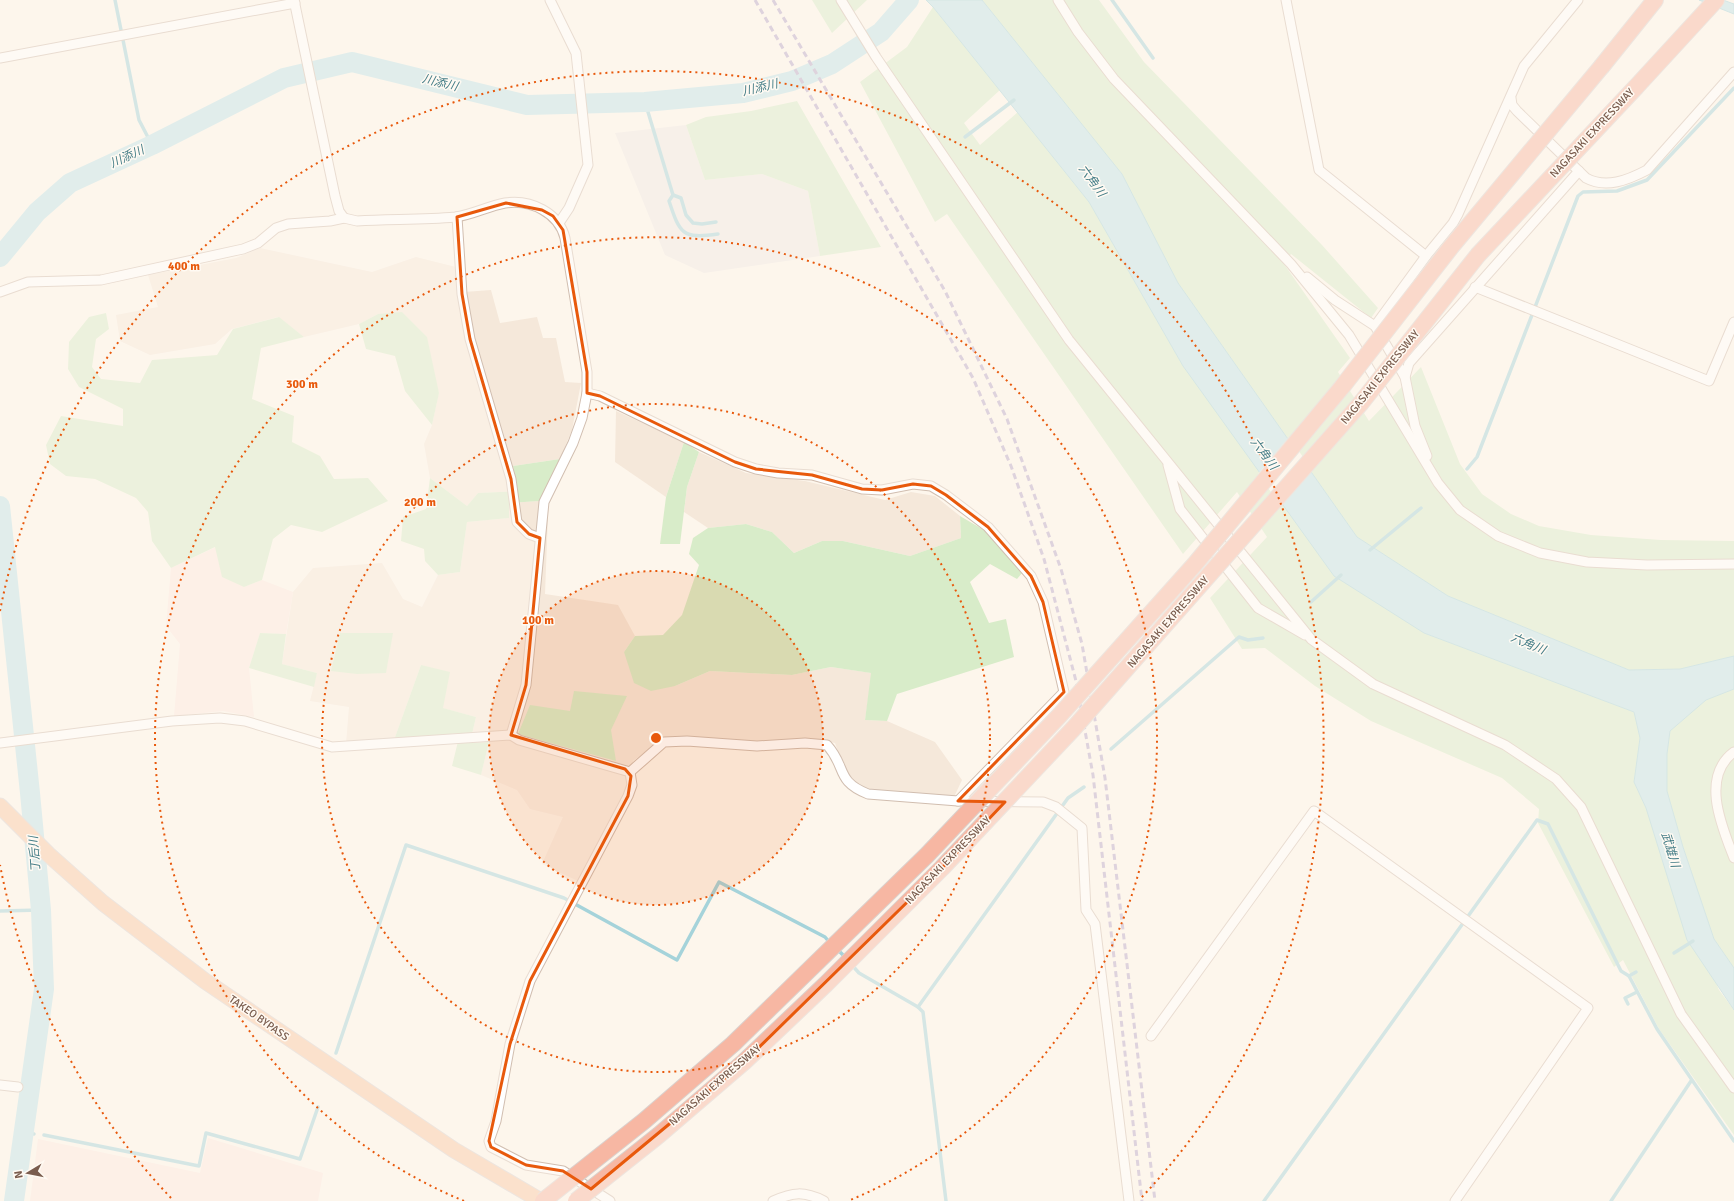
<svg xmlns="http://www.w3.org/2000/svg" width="1734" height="1201" font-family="Signika,'Noto Sans JP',sans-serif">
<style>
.residential{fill:#f5e8da}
.commercial{fill:#fde8e0}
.industrial{fill:#efe9e4}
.green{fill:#d8ecc9}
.water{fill:#bfe3e8;stroke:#a5d3da}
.pier{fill:#fdf6ec}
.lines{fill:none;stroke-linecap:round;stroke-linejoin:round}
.stream{stroke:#a5d3da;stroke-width:3.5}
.river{stroke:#bfe3e8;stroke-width:20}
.minor-casing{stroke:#d1beb0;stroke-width:11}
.trunk-casing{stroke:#dad1cd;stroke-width:17}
.motorway-casing{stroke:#dad1cd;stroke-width:18}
.minor{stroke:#fff;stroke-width:9}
.trunk{stroke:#f9c8a4;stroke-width:15}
.motorway{stroke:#f7b7a3;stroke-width:16}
.rail{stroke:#b9a8c9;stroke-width:3;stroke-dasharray:6 4;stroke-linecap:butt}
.motorway-bridge-casing{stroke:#dad1cd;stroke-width:18;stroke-linecap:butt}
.motorway-bridge{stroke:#f7b7a3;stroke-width:16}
.marked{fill:none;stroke:#e8590c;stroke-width:3;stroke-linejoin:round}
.ring{fill:none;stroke:#e8590c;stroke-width:2;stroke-dasharray:2 4}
.labels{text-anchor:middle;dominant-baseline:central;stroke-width:3;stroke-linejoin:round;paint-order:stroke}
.street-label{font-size:11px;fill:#7a5c4d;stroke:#fffaf3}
.water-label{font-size:12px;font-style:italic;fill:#437c86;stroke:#fffaf3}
.centre{fill:#e8590c;stroke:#fffaf3;stroke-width:2}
.ring-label{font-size:12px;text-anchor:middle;font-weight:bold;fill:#e8590c;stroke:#fffaf3;stroke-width:3;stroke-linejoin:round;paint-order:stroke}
</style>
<rect width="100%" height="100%" fill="#fdf6ec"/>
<g class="residential">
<polygon points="260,248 372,272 416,257 464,269 464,292 491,290 500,323 537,317 543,338 556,338 565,382 581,383 572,430 560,459 513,466 518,491 478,493 467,506 430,478 424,444 432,425 439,392 378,314 359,324 304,337 278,317 232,329 215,344 150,355 120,341 116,315 158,307 148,275 236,258"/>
<polygon points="616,411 684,442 666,497 615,462"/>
<polygon points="699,452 746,473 805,481 885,500 911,492 935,496 960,516 961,538 910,556 843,541 822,541 794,553 772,532 746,524 708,528 684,512 687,487"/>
<polygon points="539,501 548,515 545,594 618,605 635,636 624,652 675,686 710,671 792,675 831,667 872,673 865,720 887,721 935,742 962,780 954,797 868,791 848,779 835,743 809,738 758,743 665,737 633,761 625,795 578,881 542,864 563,817 530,809 517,790 481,775 489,742 470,743 476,717 442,708 421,665 394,740 346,744 349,707 310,701 317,673 282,664 293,592 313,568 382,563 403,599 422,607 438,575 460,572 467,522 509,518 509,503"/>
</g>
<g class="commercial">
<polygon points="216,547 244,587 262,580 293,592 286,634 260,633 249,668 254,717 223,711 174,716 180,644 166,626 171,568"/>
<polygon points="208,1138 323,1173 318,1201 30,1201 38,1139 200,1173"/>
</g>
<polygon class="industrial" points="686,125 705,180 762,174 808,191 820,256 704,273 665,255 615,133"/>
<g class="green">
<polygon points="812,0 867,0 832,33"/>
<polygon points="982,0 1099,0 1144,62 1322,245 1378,308 1371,318 1291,254 1284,264 1350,358 1338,372 1369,421 1421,367 1460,464 1482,494 1511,514 1539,526 1591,535 1661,540 1734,541 1734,656 1680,669 1629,670 1448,596 1357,537 1178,283 1122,174"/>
<polygon points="933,7 1000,90 964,123 980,145 1018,112 1089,202 1183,366 1424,633 1634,712 1640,738 1634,782 1646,808 1719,990 1734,1010 1734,1135 1659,1029 1623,960 1614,967 1538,823 1539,809 1502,778 1371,721 1315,686 1265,648 1242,649 1210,598 1267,537 1237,492 1183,554 947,214 935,222 860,82 907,47"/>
<polygon points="797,101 881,247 820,256 808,191 762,174 705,180 686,125 706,117 751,111"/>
<polygon points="402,312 427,337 439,393 432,425 405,391 395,356 366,349 359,324 378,314"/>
<polygon points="106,313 109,329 96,339 92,367 101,379 140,383 152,360 217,355 233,329 279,317 304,337 261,348 252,399 294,416 292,442 320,456 334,479 368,478 388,501 322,532 291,525 273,539 262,580 244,587 222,577 215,547 171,568 152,541 148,512 136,498 95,479 66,476 50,464 46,445 61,416 123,426 123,409 79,387 68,369 69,342 89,317"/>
<polygon points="684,442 699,452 687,487 680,544 660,544 666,497"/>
<polygon points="560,459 539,501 509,503 509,518 467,522 460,572 438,575 425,561 424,549 401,541 403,517 426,509 430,478 467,506 478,493 518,491 513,466"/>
<polygon points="960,516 989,533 1023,572 1017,579 990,564 970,582 989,623 1006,619 1014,657 897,694 887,721 865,720 871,673 831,667 792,675 710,671 675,686 651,691 634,683 624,652 635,636 663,635 682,615 699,565 689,554 693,538 708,528 746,524 772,532 794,553 822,541 843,541 910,556 961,538"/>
<polygon points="260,633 286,634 282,664 317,673 314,687 249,668"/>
<polygon points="340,633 393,633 386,673 357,674 331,671"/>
<polygon points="421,665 450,672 443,708 476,717 470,743 489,742 481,775 452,766 460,733 394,740"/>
<polygon points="1734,689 1734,968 1714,939 1683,847 1667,791 1667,754 1670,731 1705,700"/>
<polygon points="574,691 627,696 611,730 616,761 518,734 530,705 570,711"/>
</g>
<g class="water">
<polygon points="926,0 982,0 1122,174 1178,283 1357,537 1448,596 1629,670 1680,669 1734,656 1734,689 1706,700 1670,731 1667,754 1667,791 1683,847 1714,939 1734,968 1734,1010 1687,940 1646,808 1634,782 1640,738 1634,712 1424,633 1334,576 1183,366 1089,202 933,7"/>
<polygon points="1699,0 1723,0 1734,4 1734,14"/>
</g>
<polygon class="pier" points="1289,437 1312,470 1281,506 1258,474"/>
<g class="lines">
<g class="stream">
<polyline points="115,0 139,120 152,145"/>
<polyline points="1112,0 1153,58"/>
<path d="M 645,102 L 673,195 L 669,201 C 680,234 682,239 718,234"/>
<polyline points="965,137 1014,100"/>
<polyline points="673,195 681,198 686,215 693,223 702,224 716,222"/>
<polyline points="1467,469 1477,457 1578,196 1583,192 1617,191 1647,180 1734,88"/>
<polyline points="1370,550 1421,508"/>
<polyline points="1311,602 1341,575"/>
<polyline points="1111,749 1239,637 1248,640 1263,638"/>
<polyline points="0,911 41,910"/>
<polyline points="836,948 846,958"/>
<polyline points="1674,953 1693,941"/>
<polyline points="851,964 859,973 918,1007 923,1012 946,1201"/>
<polyline points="1636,972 1629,976 1657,1029 1734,1141"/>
<polyline points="1628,1004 1625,998 1637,992"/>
<polyline points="918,1007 1068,798 1084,787"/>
<polyline points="336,1053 406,845 564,898 677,960 719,882 825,937 830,943"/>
<polyline points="24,1132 34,1134"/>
<polyline points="44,1135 199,1166 206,1133 300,1159 318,1107"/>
<polyline points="1264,1201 1537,820 1548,824 1621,971 1629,976"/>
<polyline points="1611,1201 1691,1081"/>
</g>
<g class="river">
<polyline points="0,257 37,212 70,183 152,145 284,78 352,62 527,105 645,102 743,93 792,81 832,64 881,32 909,0"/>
<polyline points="0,506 30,793 41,910 44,989 14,1201"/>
</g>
<defs>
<g id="minor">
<polyline points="294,0 335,196 339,211 344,218"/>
<polyline points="550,0 576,53 588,165 569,208 559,223"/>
<polyline points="841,0 876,57 1069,340 1311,639 1373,684 1505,745 1556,779 1581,807 1681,1014 1734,1088"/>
<polyline points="1058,0 1078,32 1114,79 1291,264 1349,335 1438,483 1460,510 1498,536 1540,553 1587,562 1647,565 1734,564"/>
<polyline points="1286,0 1319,170 1426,256 1453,223 1458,214 1524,66 1578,0"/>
<polyline points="0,58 295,3"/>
<path d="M 1511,98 L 1512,105 L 1517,111 L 1586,178 C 1606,189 1628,180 1647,170 L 1734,72"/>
<polyline points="457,217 462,294 470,339 511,479 517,522 529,534 540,538"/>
<polyline points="1307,277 1335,300 1375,326 1405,377 1415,426 1427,456"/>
<polyline points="1475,287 1709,381 1734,322"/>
<path d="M 0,292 L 28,282 L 101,280 L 243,249 L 258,243 L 276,228 L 288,224 L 330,221 L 344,218 L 357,221 C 390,219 423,220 455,217 C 472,215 488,206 505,203 C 531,199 559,213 565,238 L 587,372 L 587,393 L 582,418 L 573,443 L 544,502 L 526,685 L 511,735"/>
<polyline points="1375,326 1426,256"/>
<polyline points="1405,377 1409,363 1579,171"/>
<polyline points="587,393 600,396 735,462 756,469 778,473 812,475 862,489 882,490 913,484 931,486 946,495 988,527 1031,576 1043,602 1064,692 958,801"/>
<polyline points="1168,465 1180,509 1258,608 1305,635"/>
<polyline points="0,743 172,721 220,718 245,721 332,747 511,735 519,740 630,772 632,785 628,796 530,981 510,1044 496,1121 489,1141 491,1147 526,1165 563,1171 610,1201"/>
<path d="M 1734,752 C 1700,777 1722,827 1734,858"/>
<path d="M 630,772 L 664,742 L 687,741 L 757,746 L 805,743 L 827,745 C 847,767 835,781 868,794 L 958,801 L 1043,802 L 1056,807 L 1082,828 L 1086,910 L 1095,924 L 1129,1201"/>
<polyline points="1151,1036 1314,811 1588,1008 1455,1201"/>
<polyline points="0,1085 18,1087"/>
<path d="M 773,1201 C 793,1192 804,1191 824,1201"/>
</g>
<polyline id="trunk" points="0,806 48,854 103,903 205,981 454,1150 541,1201"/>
<g id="motorway">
<polyline points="1602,66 1655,0"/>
<polyline points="1636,87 1716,0"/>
</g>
</defs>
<use href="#minor" class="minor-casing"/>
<use href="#trunk" class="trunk-casing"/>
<use href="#motorway" class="motorway-casing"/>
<use href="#minor" class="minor"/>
<use href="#trunk" class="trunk"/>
<use href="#motorway" class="motorway"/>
<g class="rail">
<polyline points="755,0 973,378 1011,466 1044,559 1076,681 1093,775 1142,1201"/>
<polyline points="773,0 945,291 1007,419 1061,569 1082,644 1105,778 1155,1201"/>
</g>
<defs>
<g id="motorway-bridge">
<polyline points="543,1201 644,1121 733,1044 927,855 1060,715 1195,564 1342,387 1451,247 1602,66"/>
<polyline points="576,1201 659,1135 744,1062 826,984 942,868 1073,729 1361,403 1478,255 1636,87"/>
</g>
</defs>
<use href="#motorway-bridge" class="motorway-bridge-casing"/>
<use href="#motorway-bridge" class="motorway-bridge"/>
</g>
<path d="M0 0H1734V1201H0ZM 506,203 L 542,210 L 553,216 L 563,230 L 587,372 L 587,393 L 600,396 L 735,462 L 756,469 L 812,475 L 862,489 L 882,490 L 913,484 L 931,486 L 946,495 L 988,527 L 1031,576 L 1043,602 L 1064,692 L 958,801 L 1005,802 L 942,868 L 744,1062 L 591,1189 L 563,1171 L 526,1165 L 491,1147 L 489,1141 L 510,1044 L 530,981 L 628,796 L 631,776 L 625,769 L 511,735 L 526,685 L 540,538 L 529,534 L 517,522 L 511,479 L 470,339 L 462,294 L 457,217 Z" fill="#fdf6ec" fill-opacity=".55" fill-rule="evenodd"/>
<path class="marked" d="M 506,203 L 542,210 L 553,216 L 563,230 L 587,372 L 587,393 L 600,396 L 735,462 L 756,469 L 812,475 L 862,489 L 882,490 L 913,484 L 931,486 L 946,495 L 988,527 L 1031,576 L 1043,602 L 1064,692 L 958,801 L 1005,802 L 942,868 L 744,1062 L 591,1189 L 563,1171 L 526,1165 L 491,1147 L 489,1141 L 510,1044 L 530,981 L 628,796 L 631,776 L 625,769 L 511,735 L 526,685 L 540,538 L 529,534 L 517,522 L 511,479 L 470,339 L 462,294 L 457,217 Z"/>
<circle cx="656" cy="738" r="167" fill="#e8590c" fill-opacity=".12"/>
<g class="ring">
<circle cx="656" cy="738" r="167"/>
<circle cx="656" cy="738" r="334"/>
<path d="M464 1201A501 501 0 1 1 848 1201"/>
<path d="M171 1198A668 668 0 0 1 0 865M0 611A668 668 0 1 1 1141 1198"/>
</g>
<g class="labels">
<g class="street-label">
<text transform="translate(1592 133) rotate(-47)">NAGASAKI EXPRESSWAY</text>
<text transform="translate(1380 377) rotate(-51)">NAGASAKI EXPRESSWAY</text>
<text transform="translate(1168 622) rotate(-49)">NAGASAKI EXPRESSWAY</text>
<text transform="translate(948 860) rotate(-46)">NAGASAKI EXPRESSWAY</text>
<text transform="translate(259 1018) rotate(35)">TAKEO BYPASS</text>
<text transform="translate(715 1085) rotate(-41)">NAGASAKI EXPRESSWAY</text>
</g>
<g class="water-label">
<text transform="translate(440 83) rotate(14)">川添川</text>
<text transform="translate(760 88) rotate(-13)">川添川</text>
<text transform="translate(127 157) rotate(-25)">川添川</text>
<text transform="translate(1092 181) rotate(54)">六角川</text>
<text transform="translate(1264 454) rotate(53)">六角川</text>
<text transform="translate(1528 644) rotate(23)">六角川</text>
<text transform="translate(1670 850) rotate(73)">武雄川</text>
<text transform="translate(35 854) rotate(-94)">丁后川</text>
</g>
</g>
<circle cx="656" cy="738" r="6" class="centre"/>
<g class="ring-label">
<text x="184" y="270">400 m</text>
<text x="302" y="388">300 m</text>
<text x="420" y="506">200 m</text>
<text x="538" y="624">100 m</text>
</g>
<g transform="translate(28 1173) rotate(260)" stroke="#fffaf3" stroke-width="3" paint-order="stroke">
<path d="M0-3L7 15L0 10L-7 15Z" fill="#7a5c4d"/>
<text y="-6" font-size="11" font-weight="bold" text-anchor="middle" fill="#7a5c4d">N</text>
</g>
</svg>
